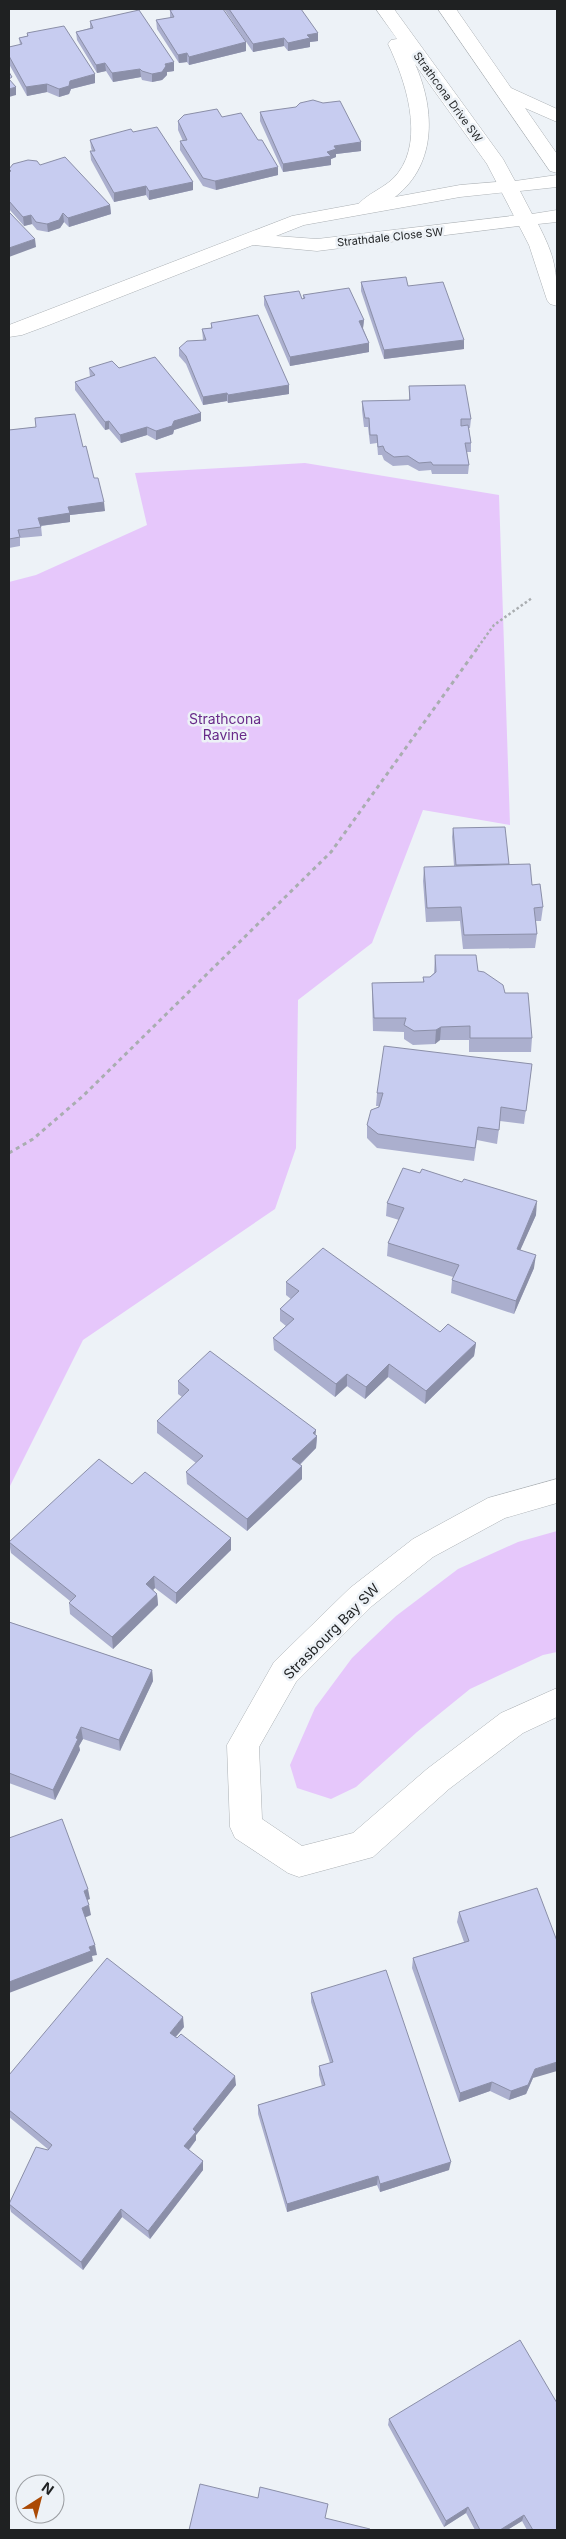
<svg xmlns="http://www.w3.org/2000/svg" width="566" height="2539" font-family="Inter,sans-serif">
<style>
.green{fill:#e6c7fb}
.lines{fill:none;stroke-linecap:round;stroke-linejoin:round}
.street-casing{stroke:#acb1b5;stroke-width:1}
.secondary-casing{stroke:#acb1b5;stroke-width:1}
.path-far1{stroke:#a9adb0;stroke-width:2.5;stroke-dasharray:2.5 2.5;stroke-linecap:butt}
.path{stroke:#a9adb0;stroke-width:3;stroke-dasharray:4 4;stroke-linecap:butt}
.street{fill:#fff;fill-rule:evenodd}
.secondary{fill:#fff;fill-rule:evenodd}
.wall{fill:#abafce}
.shaded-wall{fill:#8b8fa8}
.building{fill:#c7ccf0;stroke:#8b8fa8}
.labels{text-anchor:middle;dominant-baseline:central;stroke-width:5;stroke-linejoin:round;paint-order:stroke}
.far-street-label{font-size:11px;fill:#1f2122;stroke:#edf2f7}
.park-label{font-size:14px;fill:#682a89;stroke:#edf2f7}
.street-label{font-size:14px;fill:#1f2122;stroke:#edf2f7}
</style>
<rect width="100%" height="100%" fill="#edf2f7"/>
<g class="green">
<polygon points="305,463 499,495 510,825 423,810 372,943 298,1000 296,1148 275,1209 83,1340 9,1488 9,582 36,575 147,525 135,473"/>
<polygon points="557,1531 557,1652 543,1655 470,1689 417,1732 356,1787 331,1799 297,1788 290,1765 315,1708 352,1658 396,1616 458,1569 518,1542"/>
</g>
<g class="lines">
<defs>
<g id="street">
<polygon points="509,181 516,183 519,187 516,191 460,197 304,225 276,236 317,239 528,214 535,216 538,220 535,224 317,251 253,245 49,325 22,335 9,337 9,325 292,216 460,185"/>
<polygon points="557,1479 557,1503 505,1518 433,1557 372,1606 296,1682 259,1747 262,1819 302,1846 353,1833 427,1769 501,1713 557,1688 557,1717 523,1733 449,1789 373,1857 299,1877 288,1873 235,1838 230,1827 227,1745 274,1662 350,1588 413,1539 488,1498"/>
</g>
<g id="secondary">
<path d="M 376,9 L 394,9 L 503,159 L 515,181 L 557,175 L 557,187 L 520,191 L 532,214 L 557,210 L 557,222 L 538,224 C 555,257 557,269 557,306 L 550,304 L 547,300 L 529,245 L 487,164 L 415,64 C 436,111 437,168 391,200 C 381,207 372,214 359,211 L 356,207 C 366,193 387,188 398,173 C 425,138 405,79 388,44 L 391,40 L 397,39 Z"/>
<polygon points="438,9 456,9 511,88 557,109 557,122 525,108 557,154 557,173 550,171"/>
</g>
</defs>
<use href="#street" class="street-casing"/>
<use href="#secondary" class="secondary-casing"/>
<polyline class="path-far1" points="478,647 494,625 532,598"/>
<polyline class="path" points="9,1153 33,1139 83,1096 331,852 479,646"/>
<use href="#street" class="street"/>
<use href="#secondary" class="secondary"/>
</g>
<g class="wall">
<polygon points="175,9 223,9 246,42 246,51 189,65 187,62 179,63 157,29 156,20 170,18 170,10"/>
<polygon points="224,9 301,9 318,41 310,42 310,47 288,51 284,46 253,52"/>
<polygon points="90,21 174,71 167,72 167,75 162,80 152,82 142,80 141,77 113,82 106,71 97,73 77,40 76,32 90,28"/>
<polygon points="27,33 95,83 71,89 69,94 59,97 47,92 27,96 9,64 9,47 20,45 19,38 27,36"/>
<polygon points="260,112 361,142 361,151 336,154 336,157 331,159 331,165 283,172 260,121"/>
<polygon points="222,117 278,175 216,190 203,186 180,150 180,141 183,141 178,130 178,121"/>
<polygon points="133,132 193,182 193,190 149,200 146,195 114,202 91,160 90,151 92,151 91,148 90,140"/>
<polygon points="40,165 110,205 111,214 69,227 64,222 60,228 48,232 37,230 32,224 24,226 9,209 9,169"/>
<polygon points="361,282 408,286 464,349 384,359 361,291"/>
<polygon points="303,295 364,320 363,328 369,343 369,352 290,366 264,305 264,296 303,299"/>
<polygon points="211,323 289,385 289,394 228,403 227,401 203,405 186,364 179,356 179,348 203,340 202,329 211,328"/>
<polygon points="89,368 119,368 201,413 201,421 174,430 173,434 156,440 147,435 121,443 109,429 105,430 75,390 75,382 90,377"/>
<polygon points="409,386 471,419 470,428 469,428 471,443 471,452 467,452 469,465 468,474 432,474 431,470 419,471 408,465 393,466 384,460 382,455 378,455 377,443 370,444 368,427 364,427 362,410 362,401 409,400"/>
<polygon points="35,418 83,447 105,511 70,515 70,522 41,526 42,536 20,538 20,546 9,548 9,430 36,427"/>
<polygon points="453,828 509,864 532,885 543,907 541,921 536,921 537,934 535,948 463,949 460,921 426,922 423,881 424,867 454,866 452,837"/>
<polygon points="435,955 478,971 505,993 532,1038 531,1052 469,1052 469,1040 440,1040 435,1044 413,1045 404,1039 404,1032 373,1031 372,996 372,983 423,982 423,977 430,977 434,973"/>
<polygon points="532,1064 524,1124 500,1121 497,1144 477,1140 474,1161 377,1148 367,1138 367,1125 379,1106 376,1106 377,1093"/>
<polygon points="387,1203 536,1215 520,1250 534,1268 514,1314 451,1293 452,1280 453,1277 387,1256 388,1243 399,1220 386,1216"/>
<polygon points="286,1282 476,1343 474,1356 425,1404 388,1377 365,1399 347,1386 335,1397 274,1350 273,1338 286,1326 280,1321 280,1309 291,1299 286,1295"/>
<polygon points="178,1381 316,1430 315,1435 317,1436 316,1448 300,1465 302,1479 247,1531 187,1484 186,1472 196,1463 157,1433 157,1421 182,1397 178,1394"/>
<polygon points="132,1484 231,1538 231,1550 176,1604 155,1588 153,1590 157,1594 158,1605 113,1649 70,1614 69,1603 70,1601 11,1553 9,1542"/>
<polygon points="9,1622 152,1670 153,1681 120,1751 83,1739 79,1746 80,1750 55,1800 9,1783"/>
<polygon points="459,1912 533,2078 526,2094 509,2100 490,2091 459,2102 412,1968 413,1958 464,1942 457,1922"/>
<polygon points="311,1993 449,2170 380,2192 377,2185 287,2212 258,2114 258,2105 322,2086 319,2075 319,2066 330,2063 311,2002"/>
<polygon points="184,2027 176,2037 236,2085 196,2135 196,2140 189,2150 203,2170 150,2239 122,2217 83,2270 11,2212 9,2204 49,2150 9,2117 9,2075"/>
<polygon points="389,2419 557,2530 527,2530 522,2521 507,2530 475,2530 466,2513 444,2527 388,2425"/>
</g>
<g class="shaded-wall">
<polygon points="318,33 318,41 310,42 310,47 288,51 288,43 307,35"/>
<polygon points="284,38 284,46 253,52 253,44"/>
<polygon points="246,42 246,51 189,65 189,57"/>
<polygon points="187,53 187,62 179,63 178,55"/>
<polygon points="174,62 174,71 167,72 167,75 162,80 152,82 152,74 165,64"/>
<polygon points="105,63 106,71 97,73 96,65"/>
<polygon points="140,69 141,77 113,82 112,73"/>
<polygon points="95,74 95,83 71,89 69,94 59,97 59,89 70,81"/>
<polygon points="47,84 47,92 27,96 26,87"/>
<polygon points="16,87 16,95 9,97 9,89"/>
<polygon points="361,142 361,151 336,154 336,157 331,159 331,165 283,172 283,164 334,146"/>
<polygon points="278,167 278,175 216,190 215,181"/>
<polygon points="193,182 193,190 149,200 149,191"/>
<polygon points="146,186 146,195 114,202 114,193"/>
<polygon points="110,205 111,214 69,227 68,218"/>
<polygon points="63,213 64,222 60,228 48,232 47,224"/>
<polygon points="31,215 32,224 24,226 23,217"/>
<polygon points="35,239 36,247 9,257 9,248"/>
<polygon points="364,320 363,328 359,329 359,321"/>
<polygon points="464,340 464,349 384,359 384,350"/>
<polygon points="369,343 369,352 290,366 290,357"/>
<polygon points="289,385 289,394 228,403 228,395"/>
<polygon points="227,393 227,401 203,405 203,397"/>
<polygon points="201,413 201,421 174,430 173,434 156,440 156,431 174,421"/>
<polygon points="109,421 109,429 105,430 105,422"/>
<polygon points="147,427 147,435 121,443 120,435"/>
<polygon points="104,502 105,511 70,515 70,522 39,526 38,518 68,507"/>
<polygon points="441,1027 440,1040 435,1044 436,1030"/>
<polygon points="537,1201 536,1215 515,1262 517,1249"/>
<polygon points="536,1255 534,1268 514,1314 516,1301"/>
<polygon points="476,1343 474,1356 425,1404 426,1391"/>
<polygon points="389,1364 388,1377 365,1399 366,1387"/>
<polygon points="347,1374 347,1386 335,1397 336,1384"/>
<polygon points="316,1430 315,1437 317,1436 316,1448 292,1472 292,1459"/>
<polygon points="302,1466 302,1479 247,1531 247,1519"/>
<polygon points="231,1538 231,1550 176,1604 176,1593"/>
<polygon points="154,1576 155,1588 147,1596 146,1584"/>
<polygon points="157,1594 158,1605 113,1649 112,1637"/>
<polygon points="152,1670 153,1681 120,1751 119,1740"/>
<polygon points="81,1727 83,1739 79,1746 80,1750 55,1800 53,1790"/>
<polygon points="88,1889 90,1899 85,1901 84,1891"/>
<polygon points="89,1905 91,1915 84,1918 82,1908"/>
<polygon points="95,1945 97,1955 92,1956 93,1961 9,1993 9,1982 89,1947"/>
<polygon points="183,2017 184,2027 171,2042 170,2033"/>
<polygon points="557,2062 557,2071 533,2078 526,2094 509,2100 511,2091 535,2069"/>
<polygon points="235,2076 236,2085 196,2135 196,2140 185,2154 184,2146 193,2129"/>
<polygon points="492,2082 490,2091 459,2102 460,2093"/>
<polygon points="203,2161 203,2170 150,2239 148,2231"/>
<polygon points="451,2162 449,2170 380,2192 380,2184"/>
<polygon points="378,2176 377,2185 287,2212 287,2204"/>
<polygon points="121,2209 122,2217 83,2270 81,2262"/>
<polygon points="468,2507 466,2513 444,2527 446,2521"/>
<polygon points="524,2515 522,2521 507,2530 500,2530"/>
</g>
<g class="building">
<polygon points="178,9 223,9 246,42 189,57 187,53 178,55 156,20 174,17 170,10"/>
<polygon points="229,9 301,9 318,33 307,35 310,38 288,43 284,38 253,44"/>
<polygon points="139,10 174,62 165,64 166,66 162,72 152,74 142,71 140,69 112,73 105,63 96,65 76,32 93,28 90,21"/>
<polygon points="64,26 95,74 70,81 69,86 59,89 47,84 26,87 9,56 9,47 22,44 19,38 28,36 27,33"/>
<polygon points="9,72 12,77 9,79"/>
<polygon points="9,79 16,87 9,89"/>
<polygon points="313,100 323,103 340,101 361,142 334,146 336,149 327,152 331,156 283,164 260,112 296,107 300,103"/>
<polygon points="217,109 222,117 241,113 258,140 262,140 278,167 215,181 203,178 180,141 187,140 178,121 184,115"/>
<polygon points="157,127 193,182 149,191 146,186 114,193 90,151 95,151 90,140 131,129 133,132"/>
<polygon points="65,157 110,205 68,218 63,213 59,220 47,224 36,222 31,215 23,217 9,201 9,172 11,171 9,169 13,164 28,160 37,161 40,165"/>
<polygon points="9,212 35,239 9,248"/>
<polygon points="406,277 408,286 443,282 464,340 384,350 361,282"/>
<polygon points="349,288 364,320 359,321 369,343 290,357 264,296 299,291 302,299 305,298 303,295"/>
<polygon points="258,315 289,385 228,395 227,393 203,397 186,356 179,348 187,341 206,340 202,329 212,328 211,323"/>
<polygon points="155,357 201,413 174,421 172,426 156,431 147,427 120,435 109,421 105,422 75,382 95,375 89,368 112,361 119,368"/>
<polygon points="465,385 471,419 461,419 461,426 468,425 471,443 465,443 469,465 433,465 431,462 419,463 408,456 394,457 385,451 383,446 378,447 377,435 370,435 369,418 365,418 362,401 410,400 409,386"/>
<polygon points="75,414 83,447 86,446 94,478 98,478 104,502 68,507 70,513 38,518 41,527 18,530 20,537 9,539 9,430 36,427 35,418"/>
<polygon points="505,827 509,864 456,865 453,828"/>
<polygon points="530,864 532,885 540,884 543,907 534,908 537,934 464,935 461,907 427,908 424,867"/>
<polygon points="435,955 476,955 478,971 484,972 503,985 505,993 528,993 532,1038 470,1038 470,1026 441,1027 436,1030 414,1031 404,1025 406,1018 374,1018 372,983 424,982 423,977 430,977 436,972"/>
<polygon points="384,1046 532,1064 526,1111 501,1107 499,1130 478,1127 475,1148 378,1134 367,1125 371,1110 379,1107 383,1093 377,1093"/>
<polygon points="403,1168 420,1173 422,1169 462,1182 464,1179 537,1201 517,1249 536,1255 516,1301 452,1280 459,1265 388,1243 404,1208 387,1203"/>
<polygon points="323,1248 440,1332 448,1324 476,1343 426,1391 389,1364 366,1387 347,1374 336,1384 273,1338 294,1319 280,1309 299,1291 286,1282"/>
<polygon points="210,1351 316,1430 313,1433 317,1436 292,1459 302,1466 247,1519 186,1472 203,1456 157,1421 189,1390 178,1381"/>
<polygon points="99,1459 132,1484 145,1472 231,1538 176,1593 154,1576 146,1584 157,1594 112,1637 69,1603 76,1596 9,1542"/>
<polygon points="9,1622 152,1670 119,1740 81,1727 76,1738 78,1739 53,1790 9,1773"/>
<polygon points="62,1819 88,1889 84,1891 89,1905 82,1908 95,1945 89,1947 91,1951 9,1982 9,1838"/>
<polygon points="537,1888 557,1941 557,2062 535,2069 528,2085 511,2091 492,2082 460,2093 413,1958 469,1941 459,1912"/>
<polygon points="107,1958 183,2017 170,2033 177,2038 181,2034 235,2076 193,2129 196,2132 184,2146 203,2161 148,2231 121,2209 81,2262 9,2204 36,2147 48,2150 52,2145 9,2110 9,2075"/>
<polygon points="386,1970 451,2162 380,2184 378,2176 287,2204 258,2105 325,2085 319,2066 333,2062 311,1993"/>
<polygon points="520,2340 557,2403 557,2530 533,2530 524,2515 500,2530 480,2530 468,2507 446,2521 389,2419"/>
<polygon points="200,2484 258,2498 260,2487 328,2504 325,2518 370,2529 370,2530 189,2530"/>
</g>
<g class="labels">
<g class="far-street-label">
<text transform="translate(448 97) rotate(54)">Strathcona Drive SW</text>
<text transform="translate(390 237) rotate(-6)">Strathdale Close SW</text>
</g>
<g class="park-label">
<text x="225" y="718">Strathcona<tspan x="225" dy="16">Ravine</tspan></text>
</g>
<g class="street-label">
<text transform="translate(331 1631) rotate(-45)">Strasbourg Bay SW</text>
</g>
</g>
<rect width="566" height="2539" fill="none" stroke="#1f2122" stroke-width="20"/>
<g transform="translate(40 2499) rotate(36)"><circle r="24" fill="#edf2f7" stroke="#9b9ea2"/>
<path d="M0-4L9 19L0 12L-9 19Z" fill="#ab4a05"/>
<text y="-8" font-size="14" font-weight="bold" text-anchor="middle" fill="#1f2122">N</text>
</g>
</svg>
